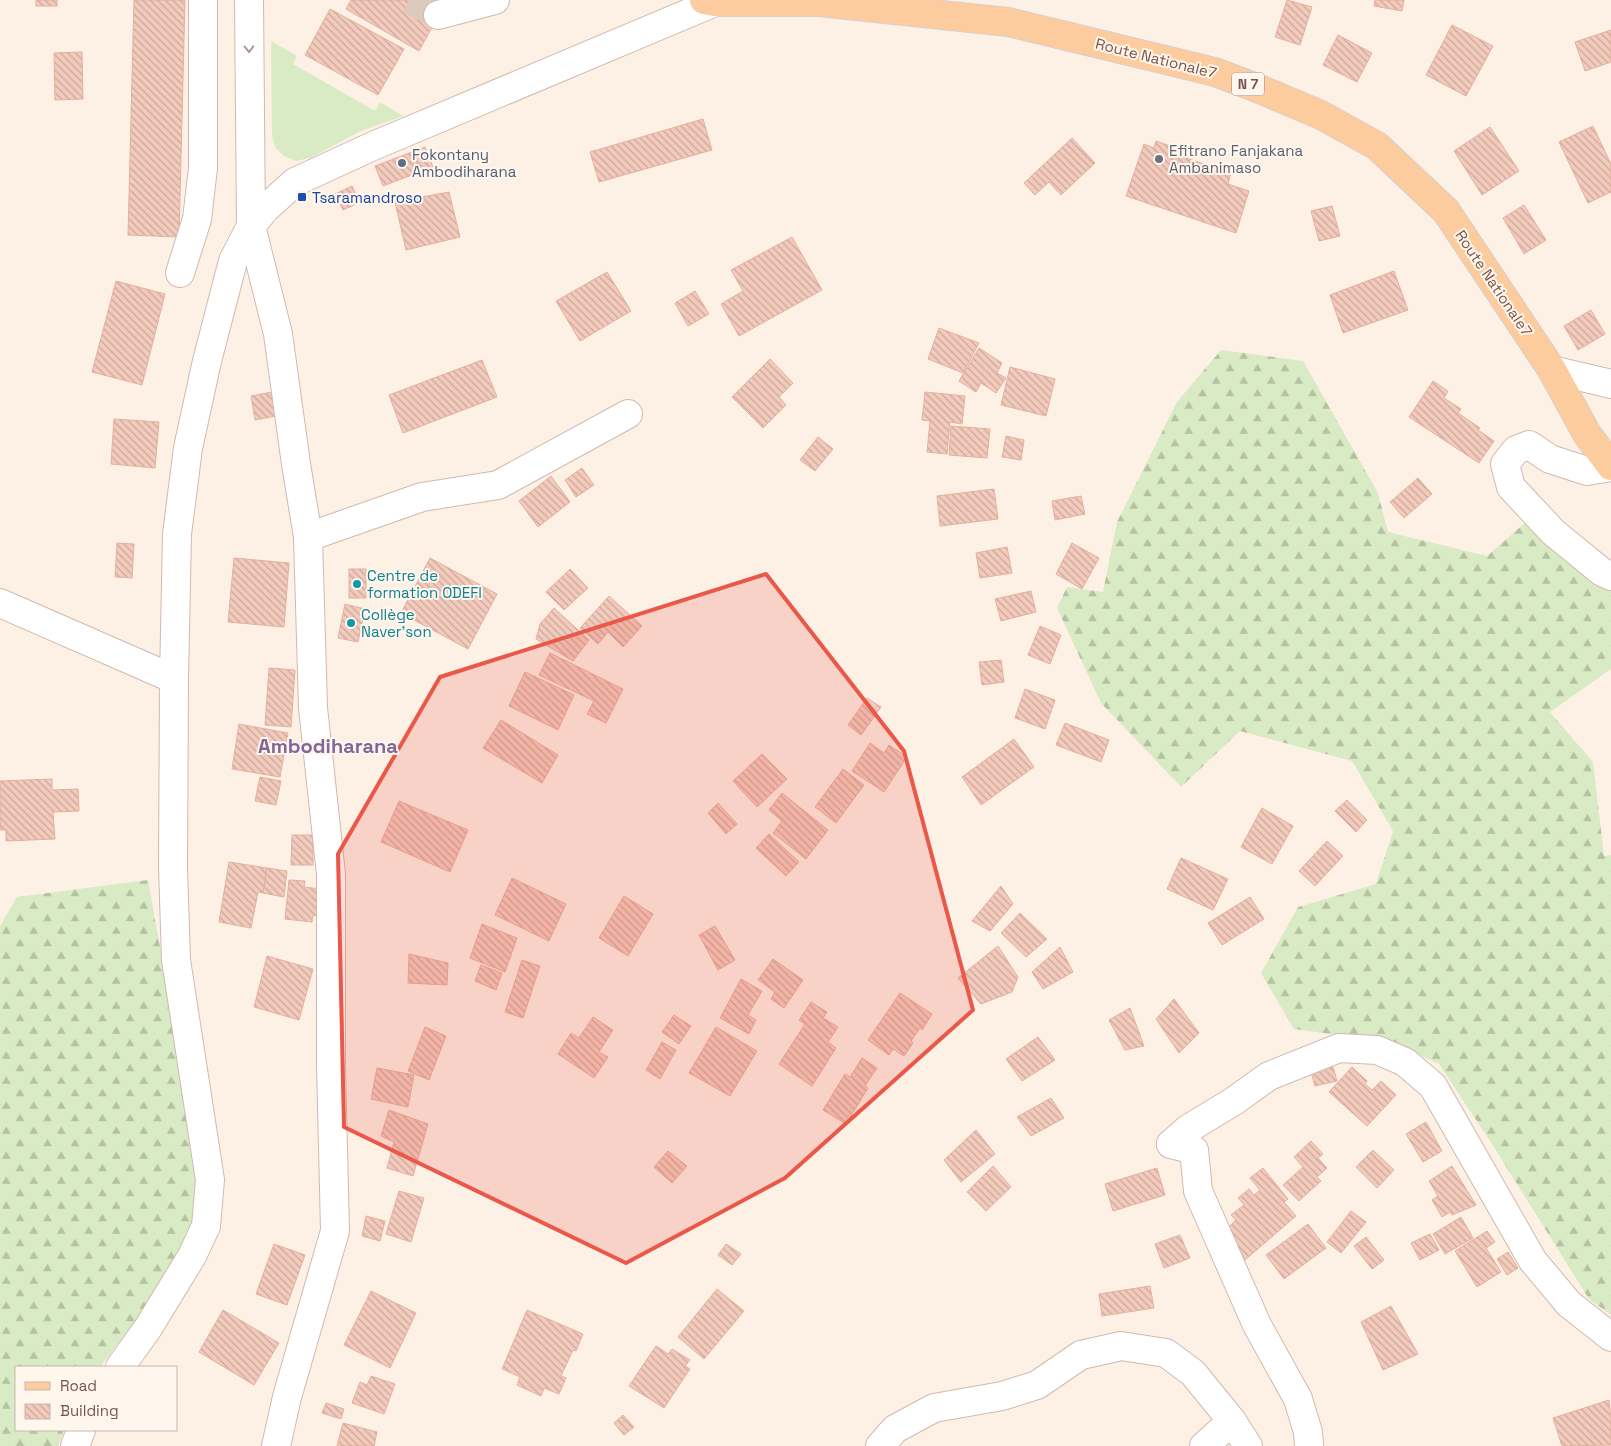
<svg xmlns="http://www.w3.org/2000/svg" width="1611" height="1446" font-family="'Space Grotesk',sans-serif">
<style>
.grass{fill:#d9ebc4}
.forest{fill:url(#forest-firs)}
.building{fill:url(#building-back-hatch);stroke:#e6af9d}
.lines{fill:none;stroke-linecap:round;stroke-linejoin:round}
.minor-tunnel{stroke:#dccabf;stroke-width:28;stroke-dasharray:28 14;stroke-linecap:butt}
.minor-casing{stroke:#d1b9ae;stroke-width:30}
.major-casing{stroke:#d9cfcc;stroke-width:30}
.minor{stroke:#fff;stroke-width:28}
.major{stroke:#fccc9e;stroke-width:28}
.oneway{stroke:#ad9892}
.marked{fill:#e95849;fill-opacity:0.2;stroke:#e95849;stroke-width:4;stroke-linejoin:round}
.worship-dot{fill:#6b7280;stroke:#fff6ed;stroke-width:2}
.service-dot{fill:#5c6f8a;stroke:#fff6ed;stroke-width:2}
.transit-dot{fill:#1a4fb4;stroke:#fff6ed;stroke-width:2}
.culture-dot{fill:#0f9aa8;stroke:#fff6ed;stroke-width:2}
.labels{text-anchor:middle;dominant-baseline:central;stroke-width:4;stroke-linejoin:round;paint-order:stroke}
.shield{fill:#fff6ed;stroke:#a0857b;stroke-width:1}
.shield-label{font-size:14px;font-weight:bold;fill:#77544a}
.street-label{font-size:15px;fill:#77544a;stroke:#fff6ed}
.worship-label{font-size:15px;fill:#5b616d;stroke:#fff6ed;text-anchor:start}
.service-label{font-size:15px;fill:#4e5e75;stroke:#fff6ed;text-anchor:start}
.transit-label{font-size:15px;fill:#164399;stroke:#fff6ed;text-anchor:start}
.culture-label{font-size:15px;fill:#0d838f;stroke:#fff6ed;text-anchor:start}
.district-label{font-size:20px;font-weight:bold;fill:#82669a;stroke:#fff6ed}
</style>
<defs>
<pattern id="forest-firs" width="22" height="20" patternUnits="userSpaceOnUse" patternTransform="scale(1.25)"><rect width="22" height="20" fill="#d9ebc4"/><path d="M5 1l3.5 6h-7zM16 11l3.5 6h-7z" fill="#b5c1a1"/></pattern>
<pattern id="building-back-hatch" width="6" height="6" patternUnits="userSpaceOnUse" patternTransform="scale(1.25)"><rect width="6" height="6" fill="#f3cbbd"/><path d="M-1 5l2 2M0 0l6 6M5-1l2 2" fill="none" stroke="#caa79c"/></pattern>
</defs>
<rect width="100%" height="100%" fill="#fdf1e6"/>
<polygon class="grass" points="271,41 297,56 293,64 375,111 380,102 403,116 361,131 310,158 296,161 284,156 275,147 272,135"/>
<g class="forest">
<polygon points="1221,350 1303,361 1378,493 1388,532 1487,556 1526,522 1611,586 1611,669 1550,712 1593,762 1604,856 1611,855 1611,1315 1589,1299 1490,1141 1439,1064 1392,1042 1294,1029 1261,973 1298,907 1376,884 1393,831 1352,761 1240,731 1181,787 1101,703 1057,608 1067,587 1103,592 1117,522 1177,402"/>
<polygon points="148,880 204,1192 176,1260 135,1321 100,1367 16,1367 16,1430 64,1430 58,1446 0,1446 0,926 17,897"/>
</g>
<g class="building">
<rect x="36" y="0" width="21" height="6"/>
<polygon points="134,0 185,0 179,237 128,235"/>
<polygon points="351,0 447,0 419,51 346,9"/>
<polygon points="1287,0 1312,7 1300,45 1275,37"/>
<polygon points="1375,0 1404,0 1402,11 1374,6"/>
<polygon points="330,9 404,49 378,95 305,55"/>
<polygon points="1452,25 1493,46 1466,96 1426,75"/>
<polygon points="1611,30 1611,62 1585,71 1575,42"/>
<polygon points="1338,35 1372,53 1357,82 1323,65"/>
<polygon points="82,52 83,99 55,100 54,53"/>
<polygon points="703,119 712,150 599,182 590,152"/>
<polygon points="1593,126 1611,164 1611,192 1588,203 1559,142"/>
<polygon points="1490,127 1519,171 1482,195 1454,151"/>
<polygon points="1072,138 1095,163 1061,195 1049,182 1035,195 1024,183"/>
<polygon points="1156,141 1173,147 1171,153 1231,173 1228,184 1249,191 1236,233 1126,196 1144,144 1154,148"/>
<polygon points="425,147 433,167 383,186 375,166"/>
<polygon points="352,186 360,202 343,210 335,194"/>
<polygon points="449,192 460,237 406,250 395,202"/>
<polygon points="1524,205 1546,240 1524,254 1503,218"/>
<polygon points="1332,206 1340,236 1319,241 1311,211"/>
<polygon points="792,237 822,290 739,336 721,304 743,291 731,270"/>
<polygon points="1394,271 1408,310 1343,333 1330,295"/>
<polygon points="607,272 631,311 580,341 556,301"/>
<polygon points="116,281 165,294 142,385 92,372"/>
<polygon points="695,291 709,314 688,326 675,303"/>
<polygon points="1591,310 1605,334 1578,350 1564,326"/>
<polygon points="939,328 979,343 963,373 928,359"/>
<polygon points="979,348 1002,363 997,373 1006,378 996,393 981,383 976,392 959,381"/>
<polygon points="770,359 793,383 779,397 786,405 763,428 732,397"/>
<polygon points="482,360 497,397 403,433 389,395"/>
<polygon points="1010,367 1055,379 1046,416 1001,405"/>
<polygon points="1433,381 1448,391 1444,398 1461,409 1458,413 1480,428 1478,430 1494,441 1479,463 1409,417"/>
<polygon points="272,392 276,416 255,420 251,396"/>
<polygon points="925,392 965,396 962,424 950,422 947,454 927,452 930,421 922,420"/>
<polygon points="114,419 159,422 155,468 111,464"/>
<polygon points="951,426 990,429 987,458 949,455"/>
<polygon points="1006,436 1024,440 1021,460 1002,457"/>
<polygon points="818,437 833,449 815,471 800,460"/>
<polygon points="582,468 594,485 576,497 565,480"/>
<polygon points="551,476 570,502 538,527 519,501"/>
<polygon points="1418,478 1432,494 1404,518 1390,502"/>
<polygon points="994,489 998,519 940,526 937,496"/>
<polygon points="1081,496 1085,514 1055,520 1052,501"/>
<polygon points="117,543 134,544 132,578 115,577"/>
<polygon points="1072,543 1099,558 1082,589 1056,574"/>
<polygon points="1007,547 1012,573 980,578 976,553"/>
<polygon points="234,558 289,563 284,627 228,622"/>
<polygon points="430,558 497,594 468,649 401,613"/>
<rect x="349" y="569" width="17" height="29"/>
<polygon points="570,569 588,588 564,610 546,592"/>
<polygon points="1031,591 1036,612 1001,621 995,599"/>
<polygon points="609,596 642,626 623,647 608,632 598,644 580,628"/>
<polygon points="345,604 365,609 358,642 338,638"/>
<polygon points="554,608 589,640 573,661 536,639 540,624"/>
<polygon points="1040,626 1061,635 1050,664 1028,655"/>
<polygon points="550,653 623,689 606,723 587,714 594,701 539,675"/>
<polygon points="1001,660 1004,682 982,685 979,662"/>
<polygon points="269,668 295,670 291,727 265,725"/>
<polygon points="525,672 574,695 558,730 509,706"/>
<polygon points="1025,689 1055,700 1045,729 1015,718"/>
<polygon points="867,698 881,707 861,735 848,725"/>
<polygon points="501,720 558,755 542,783 483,748"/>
<polygon points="1065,723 1109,740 1101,762 1056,745"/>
<polygon points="239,724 288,733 280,777 232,769"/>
<polygon points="1014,739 1034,767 981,805 962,777"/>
<polygon points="870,743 884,753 889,745 907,757 884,792 852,771"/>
<polygon points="762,754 787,779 757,807 733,781"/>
<polygon points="843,769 864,785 836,823 815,807"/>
<polygon points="260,777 281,781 276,805 255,801"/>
<polygon points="52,779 52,790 78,789 79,811 53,812 55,839 6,841 6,830 0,830 0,781"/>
<polygon points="782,793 828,830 806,859 773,833 782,821 769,810"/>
<polygon points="1347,800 1367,820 1356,832 1335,811"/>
<polygon points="399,801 468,830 450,872 381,842"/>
<polygon points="718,803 737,824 726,834 708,813"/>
<polygon points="1262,808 1293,826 1272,864 1241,847"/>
<polygon points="769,834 799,862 786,876 756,848"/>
<polygon points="292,835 313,835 313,865 291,865"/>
<polygon points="1327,841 1343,856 1315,886 1299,871"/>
<polygon points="1181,858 1228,879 1213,910 1167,889"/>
<polygon points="229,862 267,868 263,893 258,892 251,928 219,922"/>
<polygon points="267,868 287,871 284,897 263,893"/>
<polygon points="512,878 566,904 549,941 495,915"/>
<polygon points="289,880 305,881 304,887 321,889 318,916 313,915 312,922 285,919"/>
<polygon points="1001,886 1013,904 990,931 972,921"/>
<polygon points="624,896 653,914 628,956 599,938"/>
<polygon points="1250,897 1264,919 1222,945 1208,923"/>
<polygon points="1020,913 1047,939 1026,957 1001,933"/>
<polygon points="482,924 517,938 505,972 470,958"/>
<polygon points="715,926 735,960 718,970 699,935"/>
<polygon points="998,946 1018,977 1012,992 981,1004 958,978"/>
<polygon points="1060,947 1073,972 1043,989 1032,972"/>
<polygon points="409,954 448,963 447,985 408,983"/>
<polygon points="267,956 313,969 299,1020 254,1007"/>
<polygon points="773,959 803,980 784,1008 771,999 775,992 758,980"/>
<polygon points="522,960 540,966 523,1018 505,1012"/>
<polygon points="481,965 502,973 496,990 475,981"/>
<polygon points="741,979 762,991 748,1015 756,1020 749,1034 720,1018"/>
<polygon points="900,993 932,1014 922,1030 920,1028 911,1041 913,1043 904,1056 893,1049 889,1055 868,1040"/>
<polygon points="1174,999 1199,1033 1179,1053 1156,1019"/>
<polygon points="811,1002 827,1012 823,1018 838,1027 828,1042 836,1048 812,1086 779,1064 805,1024 799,1020"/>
<polygon points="1130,1008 1144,1046 1125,1050 1109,1020"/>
<polygon points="674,1015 691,1026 679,1044 662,1032"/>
<polygon points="593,1017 613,1030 599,1052 608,1057 594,1078 558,1054 571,1033 579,1038"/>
<polygon points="425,1027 446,1036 429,1080 408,1071"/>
<polygon points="716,1027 757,1051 730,1096 689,1073"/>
<polygon points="1038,1037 1055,1060 1022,1081 1006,1059"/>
<polygon points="662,1042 676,1050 660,1079 646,1070"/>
<polygon points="862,1058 877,1068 865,1086 868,1088 846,1124 823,1110 845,1074 850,1077"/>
<polygon points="1333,1067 1337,1081 1315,1086 1311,1072"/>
<polygon points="1352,1067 1367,1081 1365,1084 1372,1090 1381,1081 1396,1095 1367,1126 1329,1092"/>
<polygon points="377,1068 414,1075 408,1107 371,1099"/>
<polygon points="1051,1098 1064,1118 1031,1136 1017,1117"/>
<polygon points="389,1110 428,1124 413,1176 387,1168 394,1142 381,1136"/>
<polygon points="1426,1122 1442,1151 1423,1162 1406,1134"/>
<polygon points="976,1130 995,1154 961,1182 944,1160"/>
<polygon points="1311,1141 1323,1154 1318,1158 1327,1168 1317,1177 1321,1181 1299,1201 1283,1185 1303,1167 1294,1157"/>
<polygon points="1373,1150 1394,1170 1377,1188 1356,1167"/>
<polygon points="668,1151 687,1166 672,1183 654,1167"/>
<polygon points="993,1166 1011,1187 986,1211 967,1192"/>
<polygon points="1452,1166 1476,1205 1452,1215 1450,1212 1442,1217 1432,1200 1438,1196 1429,1181"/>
<polygon points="1157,1168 1165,1195 1113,1211 1105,1184"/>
<polygon points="1263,1168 1288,1199 1284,1202 1296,1216 1245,1260 1228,1228 1236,1220 1231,1215 1244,1205 1238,1198 1249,1189 1254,1195 1260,1190 1250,1178"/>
<polygon points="399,1191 424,1198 411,1242 386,1234"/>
<polygon points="1351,1211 1366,1222 1341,1253 1327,1242"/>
<polygon points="366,1216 385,1221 380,1241 362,1236"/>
<polygon points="1461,1217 1473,1238 1445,1254 1433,1234"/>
<polygon points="1308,1224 1326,1248 1284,1279 1266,1255"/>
<polygon points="1487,1231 1495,1242 1486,1248 1501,1272 1477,1287 1455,1251"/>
<polygon points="1430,1234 1439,1250 1420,1260 1411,1243"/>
<polygon points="1180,1235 1190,1258 1164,1268 1155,1244"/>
<polygon points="1366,1237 1384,1260 1372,1269 1354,1246"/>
<polygon points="274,1244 305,1255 287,1305 256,1294"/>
<polygon points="726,1244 741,1254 732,1265 718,1255"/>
<polygon points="1508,1252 1518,1268 1507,1275 1497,1259"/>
<polygon points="1150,1286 1154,1308 1102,1316 1099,1294"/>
<polygon points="717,1289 744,1311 704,1359 678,1337"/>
<polygon points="371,1291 416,1313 390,1368 344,1345"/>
<polygon points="1391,1306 1418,1354 1383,1370 1361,1322"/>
<polygon points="223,1310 279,1343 254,1385 199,1352"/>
<polygon points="527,1310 583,1334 576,1351 573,1350 561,1376 566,1378 559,1394 544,1388 541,1396 517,1385 520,1377 502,1369"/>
<polygon points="656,1346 668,1354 672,1349 690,1360 685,1366 690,1369 664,1408 629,1386"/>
<polygon points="371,1376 395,1384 384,1414 352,1403 360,1382 367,1385"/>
<polygon points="1609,1400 1611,1419 1611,1445 1562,1446 1553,1418"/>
<polygon points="326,1403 344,1409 341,1419 322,1413"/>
<polygon points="623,1415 634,1427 624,1435 614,1423"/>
<polygon points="343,1423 377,1432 374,1446 337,1446"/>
</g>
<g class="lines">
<polyline class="minor-tunnel" points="410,0 438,15"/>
<defs>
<g id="minor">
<polyline points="249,0 251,226 278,334 296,464 308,537 313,708 331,874 331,1066 335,1231 287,1397 276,1446"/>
<polyline points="438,15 495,0"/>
<polyline points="180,273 197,219 203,168 203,0"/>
<polyline points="1552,370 1611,384"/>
<polyline points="1611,467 1587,471 1550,459 1529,445 1516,450 1505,464 1511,487 1553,532 1602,572 1611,576"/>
<polyline points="308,537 422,497 498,485 628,414"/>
<polyline points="0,603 174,679"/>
<polyline points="1171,1144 1188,1129 1234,1101 1269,1076 1339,1048 1377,1050 1405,1062 1433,1086 1533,1261 1569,1304 1611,1337"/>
<polyline points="1171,1144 1194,1150 1198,1191 1257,1325 1298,1399 1308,1432 1309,1446"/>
<polyline points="120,1367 148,1328 192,1256 206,1226 210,1180 176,960 173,867 174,679 177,534 188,448 207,361 233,261 251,226 266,208 295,182 373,146 715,2"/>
<polyline points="75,1446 81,1430"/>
<polyline points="880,1446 895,1429 934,1408 1002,1396 1037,1385 1081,1355 1121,1346 1166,1353 1193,1373 1232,1421 1248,1446"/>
<polyline points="1204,1446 1232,1421"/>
</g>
<polyline id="major" points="704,0 715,2 819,2 1008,22 1215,72 1257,88 1321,115 1377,146 1446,211 1552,370 1587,434 1611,466"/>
</defs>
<use href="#minor" class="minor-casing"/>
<use href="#major" class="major-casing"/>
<use href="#minor" class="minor"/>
<use href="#major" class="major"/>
</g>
<defs><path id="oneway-chevron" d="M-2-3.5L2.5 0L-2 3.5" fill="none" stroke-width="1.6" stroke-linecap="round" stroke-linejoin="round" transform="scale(1.25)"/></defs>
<use class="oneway" href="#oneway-chevron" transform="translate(249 49) rotate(89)"/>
<path class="marked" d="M 766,574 L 904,751 L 973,1010 L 785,1178 L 626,1263 L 344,1127 L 338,854 L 440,677 Z"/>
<circle class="worship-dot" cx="1159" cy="159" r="5"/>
<circle class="service-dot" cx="402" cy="163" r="5"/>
<rect class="transit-dot" x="297" y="192" width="10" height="10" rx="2.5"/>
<g class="culture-dot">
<circle cx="357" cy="584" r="5"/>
<circle cx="351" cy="623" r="5"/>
</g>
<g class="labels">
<rect class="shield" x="1232" y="72.5" width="32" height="23" rx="4"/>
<g class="shield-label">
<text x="1248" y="84">N 7</text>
</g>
<g class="street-label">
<text transform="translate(1156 58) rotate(14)">Route Nationale7</text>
<text transform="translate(1494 283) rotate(56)">Route Nationale7</text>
</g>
<g class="worship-label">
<text x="1169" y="150">Efitrano Fanjakana<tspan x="1169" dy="17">Ambanimaso</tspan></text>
</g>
<g class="service-label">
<text x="412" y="154">Fokontany<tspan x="412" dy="17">Ambodiharana</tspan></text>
</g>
<g class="transit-label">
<text x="312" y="197">Tsaramandroso</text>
</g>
<g class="culture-label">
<text x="367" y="575">Centre de<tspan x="367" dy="17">formation ODEFI</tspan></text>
<text x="361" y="614">Collège<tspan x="361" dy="17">Naver'son</tspan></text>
</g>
<g class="district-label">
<text x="328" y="746">Ambodiharana</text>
</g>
</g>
<rect x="15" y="1366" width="162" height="65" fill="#fff6ed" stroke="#c9b5ac"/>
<rect x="25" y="1382" width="25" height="8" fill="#fccc9e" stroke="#c9b5ac"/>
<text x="60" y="1391" font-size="15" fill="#77544a">Road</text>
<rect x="25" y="1404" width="25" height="15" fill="url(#building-back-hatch)" stroke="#c9b5ac"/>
<text x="60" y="1416" font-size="15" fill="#77544a">Building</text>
</svg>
